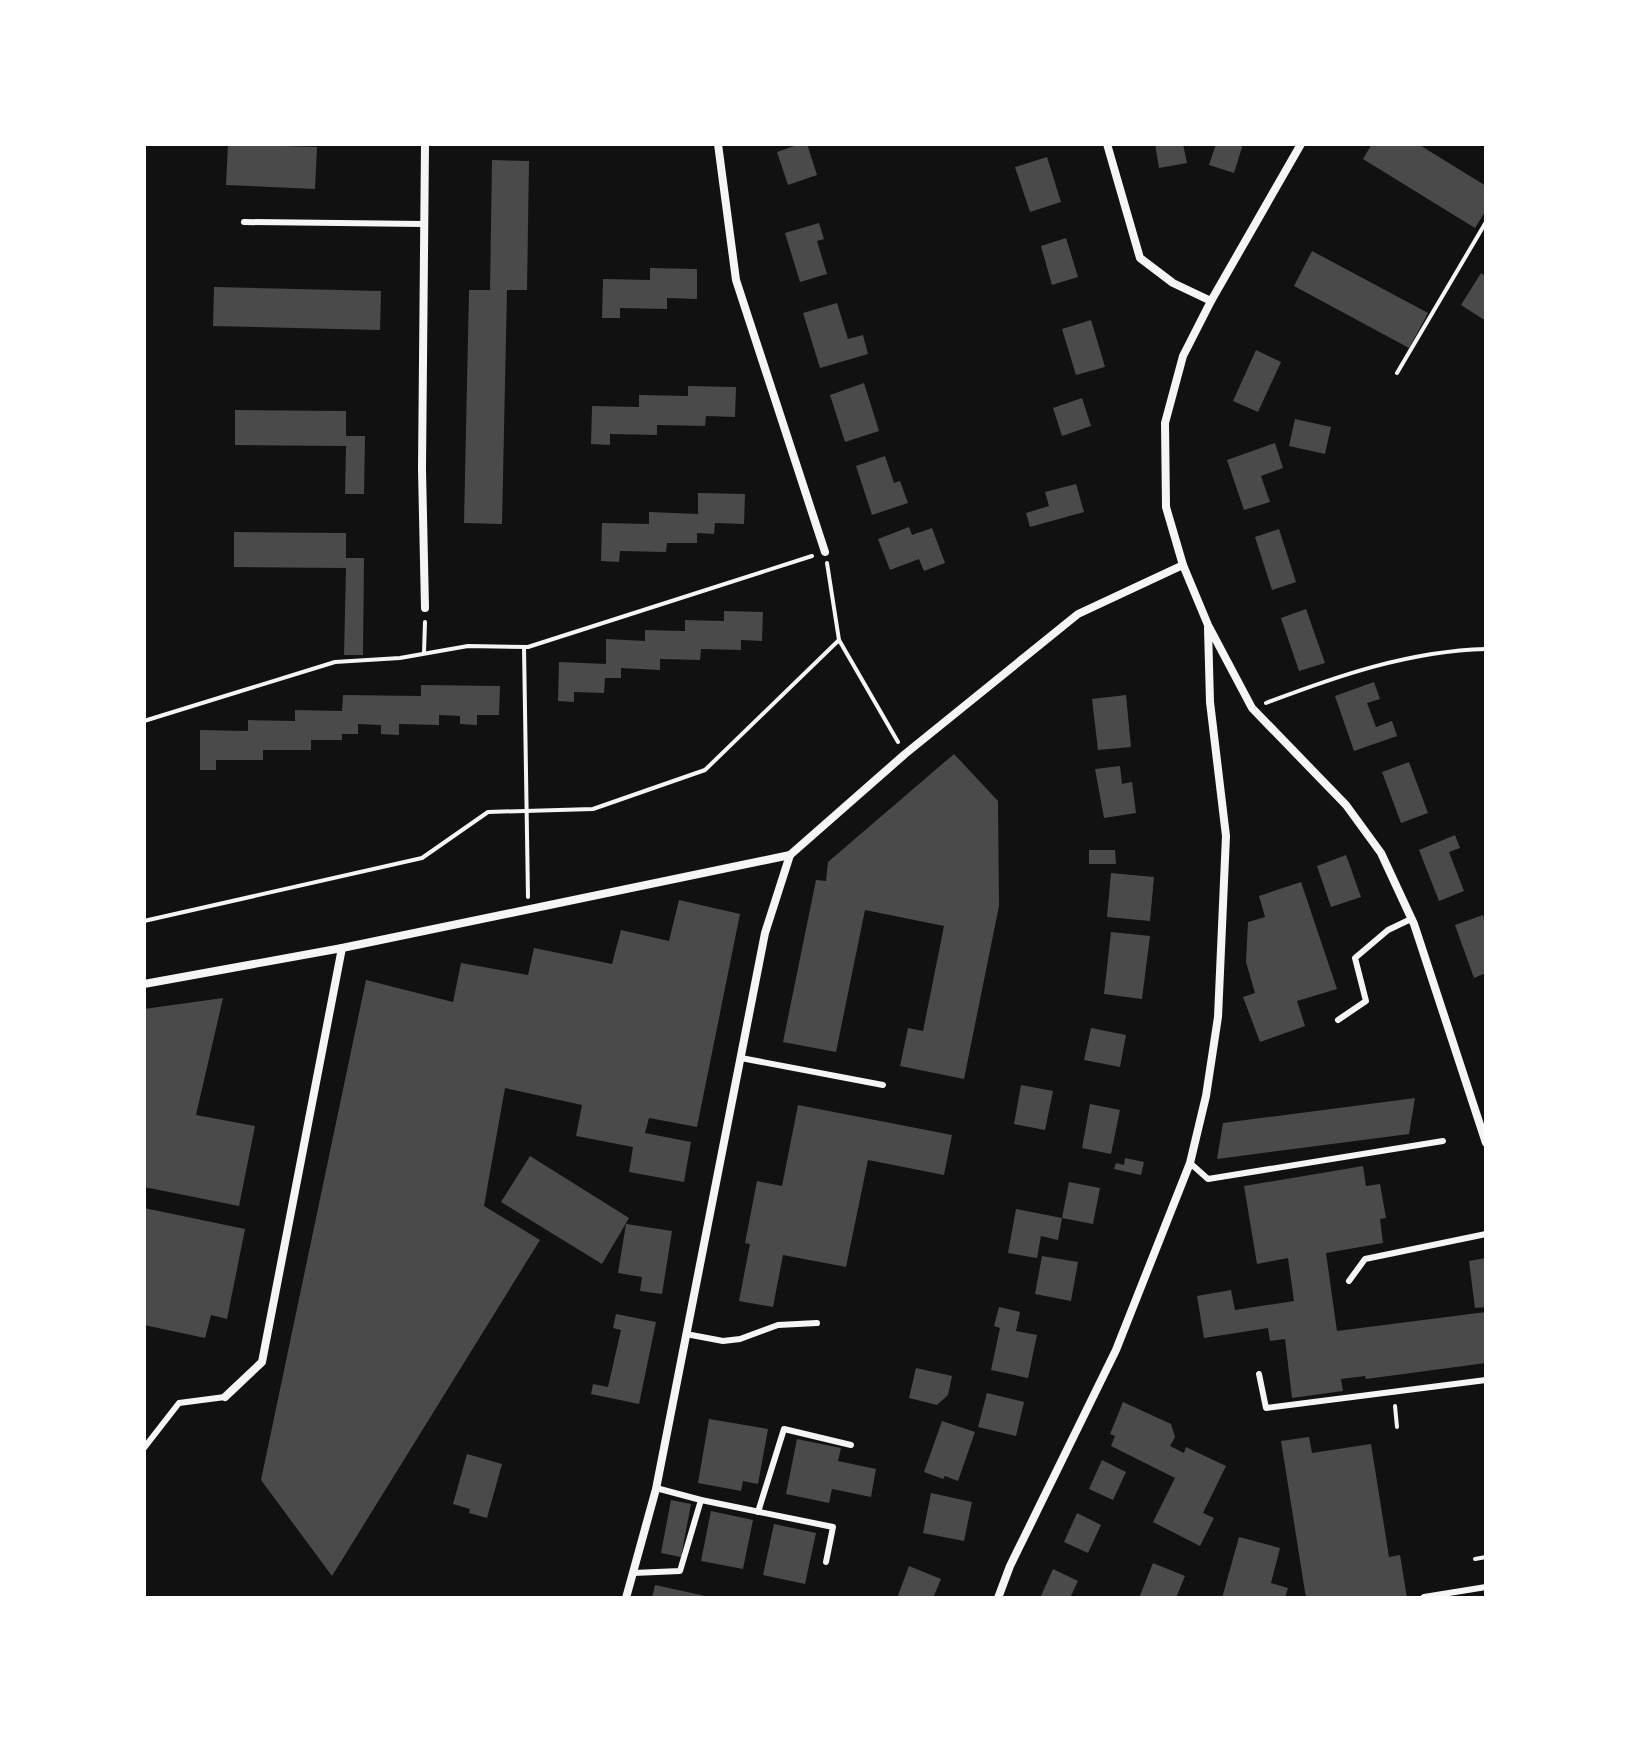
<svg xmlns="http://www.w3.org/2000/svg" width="1630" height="1742" font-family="Raleway,sans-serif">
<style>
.building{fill:#4a4a4a}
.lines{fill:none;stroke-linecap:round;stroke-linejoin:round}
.path{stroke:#f5f5f5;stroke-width:4}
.service{stroke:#f5f5f5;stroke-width:6}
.minor{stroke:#f5f5f5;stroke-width:8}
</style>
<rect width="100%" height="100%" fill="#111"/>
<g class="building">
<polygon points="228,144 317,147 315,189 226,185"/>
<polygon points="800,144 807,144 817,175 788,185 777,152"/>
<polygon points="1155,144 1183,144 1187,163 1159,168"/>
<polygon points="1216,144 1243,144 1234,173 1209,165"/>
<polygon points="1372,144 1418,144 1486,186 1486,210 1475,228 1363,159"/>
<polygon points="1047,157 1061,202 1030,212 1015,167"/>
<polygon points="492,160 529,161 527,290 507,290 502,524 464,523 469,290 490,290"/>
<polygon points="819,223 824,239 817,241 827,274 800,282 785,233"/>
<polygon points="1066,238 1078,277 1052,285 1041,246"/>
<polygon points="1312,251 1428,313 1409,348 1294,286"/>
<polygon points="650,268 697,269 697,299 667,298 667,309 620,308 620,318 602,318 603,279 650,280"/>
<polygon points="1481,273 1486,277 1486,321 1461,305"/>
<polygon points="214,287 381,291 380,330 213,326"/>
<polygon points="837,303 848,339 863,335 868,354 820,368 803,313"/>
<polygon points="1091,320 1105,367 1076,375 1062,329"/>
<polygon points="1256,350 1281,362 1258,412 1233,401"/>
<polygon points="864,383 879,431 845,442 830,395"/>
<polygon points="688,386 736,387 735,417 706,416 705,426 657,425 657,435 610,434 610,445 591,444 592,406 639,407 639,395 688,396"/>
<polygon points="1082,398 1091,426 1062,436 1053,408"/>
<polygon points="235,410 346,411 346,436 365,436 364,494 345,494 346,446 235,445"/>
<polygon points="1295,419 1331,427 1325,454 1289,446"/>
<polygon points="1275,443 1283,468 1261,476 1270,502 1244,510 1227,460"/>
<polygon points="885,456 894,483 900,481 908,503 872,515 856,466"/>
<polygon points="1076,484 1084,512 1030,527 1026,513 1049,506 1045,492"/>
<polygon points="698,493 745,494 744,524 715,523 714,534 697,533 697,543 667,543 666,552 620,551 619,562 601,561 602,523 649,524 649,512 698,514"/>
<polygon points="909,527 912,535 932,528 945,563 924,571 919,559 890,570 878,539"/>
<polygon points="1279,529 1296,582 1272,590 1255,537"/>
<polygon points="234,532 346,533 346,558 364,558 363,655 344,655 346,568 234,567"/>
<polygon points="1306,609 1325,663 1299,671 1281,618"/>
<polygon points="724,611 763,612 762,641 741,640 741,650 701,649 700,660 660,659 660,670 621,668 621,678 605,678 604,693 574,692 574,702 558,701 559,662 606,664 606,639 645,641 645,630 685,631 685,620 724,621"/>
<polygon points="1374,682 1380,699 1367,703 1376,727 1392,721 1397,736 1354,751 1335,696"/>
<polygon points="421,685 500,686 499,715 477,715 477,725 460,724 460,716 439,715 439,725 399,724 399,735 381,734 381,725 358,724 358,734 342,734 342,740 311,740 311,750 263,750 263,760 216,760 216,770 200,770 200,730 248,731 248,720 295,721 295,710 342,711 343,695 421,696"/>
<polygon points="1126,695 1131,747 1098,750 1092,699"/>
<polygon points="954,754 998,801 999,906 964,1079 900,1066 908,1028 923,1031 944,926 865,910 836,1052 783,1042 816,880 826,881 828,862"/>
<polygon points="1409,762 1428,813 1401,823 1382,772"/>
<polygon points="1120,766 1122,784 1132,782 1136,813 1104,818 1095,769"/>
<polygon points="1455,835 1460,848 1449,852 1464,891 1439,901 1419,850"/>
<polygon points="1089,850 1115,850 1116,864 1089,864"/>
<polygon points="1346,855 1361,897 1331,907 1317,866"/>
<polygon points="1111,873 1154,877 1150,921 1107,917"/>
<polygon points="1301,882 1337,989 1297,1001 1305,1026 1260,1042 1243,997 1255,993 1246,962 1248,922 1265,917 1259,896"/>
<polygon points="679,900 740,914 697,1127 649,1118 645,1133 691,1142 684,1182 629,1172 633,1147 576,1136 582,1105 505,1088 484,1206 540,1240 332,1576 261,1480 366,980 453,1002 461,963 528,975 534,948 612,964 621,930 669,941"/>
<polygon points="1483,915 1486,924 1486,973 1474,978 1455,925"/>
<polygon points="1111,932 1150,936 1142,999 1104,994"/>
<polygon points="223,998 196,1115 255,1126 239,1206 144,1187 144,1009"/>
<polygon points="1091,1028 1126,1035 1120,1067 1084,1060"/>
<polygon points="1021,1085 1053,1091 1045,1130 1014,1124"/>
<polygon points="1415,1098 1409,1134 1217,1159 1223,1123"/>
<polygon points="1090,1104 1120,1110 1111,1154 1082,1148"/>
<polygon points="798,1105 952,1135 944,1175 868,1160 846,1267 783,1255 773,1307 739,1301 750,1244 745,1243 757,1181 782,1186"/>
<polygon points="530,1156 629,1218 602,1264 501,1202"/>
<polygon points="1125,1158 1144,1162 1141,1175 1114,1169 1116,1163 1124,1165"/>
<polygon points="1363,1166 1366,1186 1380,1184 1386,1218 1380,1219 1383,1243 1326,1253 1337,1331 1486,1312 1486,1363 1366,1379 1365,1376 1341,1379 1343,1391 1292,1398 1285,1339 1270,1341 1268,1328 1204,1338 1197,1296 1231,1290 1235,1310 1294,1301 1288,1258 1257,1264 1244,1186"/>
<polygon points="1069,1182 1100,1188 1093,1224 1062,1218 1058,1240 1041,1236 1037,1258 1008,1253 1016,1209 1062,1218"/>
<polygon points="144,1208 245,1229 227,1319 211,1315 205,1338 144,1325"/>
<polygon points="626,1224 672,1231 662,1294 640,1291 642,1277 618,1273"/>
<polygon points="1042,1256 1078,1262 1071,1301 1035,1294"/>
<polygon points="1486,1258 1486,1307 1475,1308 1469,1261"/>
<polygon points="999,1307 1020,1312 1016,1331 1037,1335 1028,1378 991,1370 1000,1328 994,1326"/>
<polygon points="616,1314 656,1322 639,1404 591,1394 593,1384 608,1387 621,1330 613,1328"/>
<polygon points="916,1368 952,1376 948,1395 937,1405 909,1398"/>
<polygon points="987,1393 1024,1402 1016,1436 978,1427"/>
<polygon points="1123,1402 1171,1424 1175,1437 1170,1446 1184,1453 1186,1447 1226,1466 1203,1513 1214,1518 1200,1546 1153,1522 1175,1478 1111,1446 1115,1436 1110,1434"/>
<polygon points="709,1419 768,1429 758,1484 743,1481 741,1491 698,1483"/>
<polygon points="942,1421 975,1432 958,1481 945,1476 943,1479 924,1472"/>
<polygon points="1309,1437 1312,1453 1371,1444 1389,1557 1400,1555 1407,1598 1306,1598 1281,1441"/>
<polygon points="797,1439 841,1448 838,1461 876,1469 871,1497 832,1489 829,1503 786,1494"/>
<polygon points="467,1454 502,1464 487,1518 469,1513 470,1509 453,1504"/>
<polygon points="1102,1460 1126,1472 1113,1500 1089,1489"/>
<polygon points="931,1493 972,1502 964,1541 923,1533"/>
<polygon points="671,1500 691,1504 681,1557 661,1553"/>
<polygon points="711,1511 753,1520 743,1569 701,1561"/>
<polygon points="1077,1513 1101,1525 1088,1553 1064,1542"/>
<polygon points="774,1524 816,1533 805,1584 763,1575"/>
<polygon points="1239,1537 1280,1548 1271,1583 1288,1588 1285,1598 1222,1598"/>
<polygon points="1153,1563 1185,1576 1176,1598 1139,1598"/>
<polygon points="909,1566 941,1579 933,1598 897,1598"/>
<polygon points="1053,1569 1078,1581 1070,1598 1040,1598"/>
<polygon points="655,1585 710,1597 710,1598 652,1598"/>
</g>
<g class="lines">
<g class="path">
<polyline points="1397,373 1486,222"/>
<polyline points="827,563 839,640"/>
<polyline points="524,647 528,897"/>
<polyline points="424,653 425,622"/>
<path d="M 1266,703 C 1337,676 1409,651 1486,649"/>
<polyline points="144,721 335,662 400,658 468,646 528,647 812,556"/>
<polyline points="144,921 422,858 488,812 593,809 705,770 839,640 898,742"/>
<polyline points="1395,1406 1397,1427"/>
<polyline points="1475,1559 1486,1557"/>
</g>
<g class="service">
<polyline points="244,222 424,224"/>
<polyline points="1338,1020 1366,1001 1355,958 1388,930 1411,919"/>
<polyline points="741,1058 883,1085"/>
<polyline points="1190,1163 1208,1179 1443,1141"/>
<polyline points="1349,1281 1365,1259 1486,1234"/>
<polyline points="686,1334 723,1341 740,1339 778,1325 817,1323"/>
<polyline points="1259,1374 1266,1408 1486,1380"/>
<polyline points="144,1448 179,1403 225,1397"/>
<polyline points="656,1488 701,1500 833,1527 826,1562"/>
<polyline points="758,1512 784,1429 851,1445"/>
<polyline points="633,1573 680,1571 701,1500"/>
<polyline points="1424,1597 1486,1587"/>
</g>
<g class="minor">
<polyline points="425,144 422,469 425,608"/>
<polyline points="718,144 736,280 825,552"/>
<polyline points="1107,144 1140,258 1173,283 1211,301"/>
<polyline points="1301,144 1211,301 1183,356 1165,423 1166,507 1183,565 1208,625 1252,708 1346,805 1381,853 1414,924 1486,1143"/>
<polyline points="144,984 342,948 790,855 905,754 1078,614 1183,565"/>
<polyline points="225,1397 262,1362 342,948"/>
<polyline points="626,1598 656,1489 765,933 790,855"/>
<polyline points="998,1598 1010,1566 1116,1350 1190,1163 1206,1096 1218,1017 1226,836 1210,702 1208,628"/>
</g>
</g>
<rect width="1630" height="1742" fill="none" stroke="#ffffff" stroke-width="292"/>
</svg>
